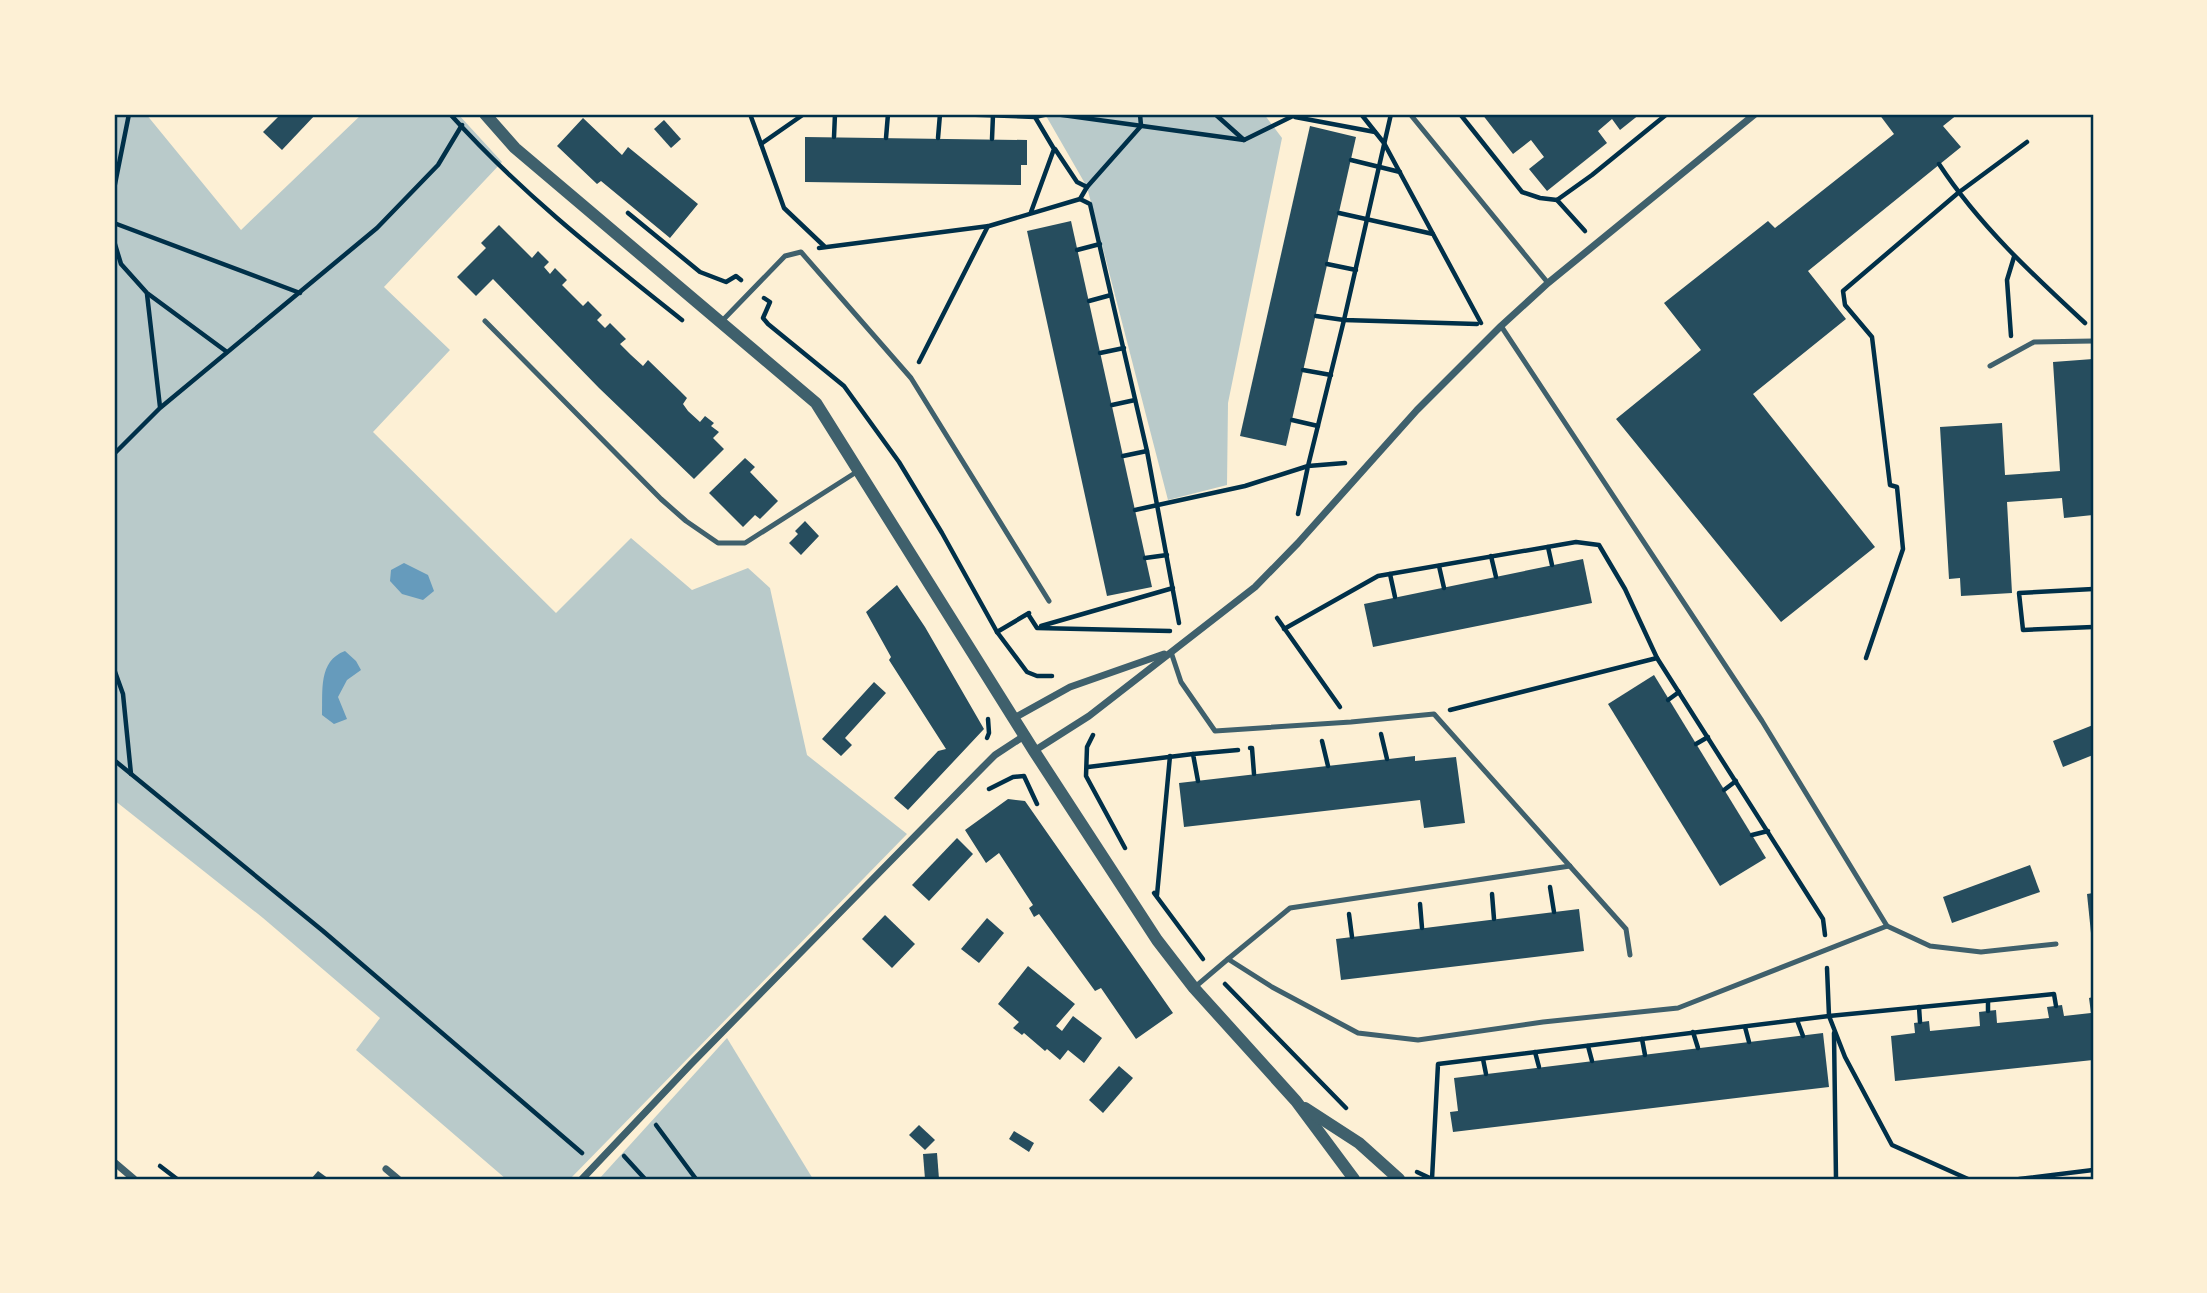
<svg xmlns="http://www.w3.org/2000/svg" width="2207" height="1293" font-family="'Titillium Web',sans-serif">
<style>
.green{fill:#b9caca}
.water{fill:#669bbc}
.building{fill:#264d5e}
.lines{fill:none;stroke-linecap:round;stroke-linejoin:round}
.path{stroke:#003049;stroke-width:4.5}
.service{stroke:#3f606c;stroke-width:5}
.minor{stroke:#3f606c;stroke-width:7}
.tertiary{stroke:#3f606c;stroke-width:12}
.neatline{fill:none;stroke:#003049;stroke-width:2.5}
</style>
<rect width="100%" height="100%" fill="#fdf0d5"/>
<g class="green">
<polygon points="114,114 146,114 241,230 362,114 458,114 502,162 384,287 450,350 373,432 556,613 631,538 692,590 748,568 770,588 807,755 907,834 570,1179 506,1179 356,1050 380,1018 263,918 114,800"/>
<polygon points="1045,114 1264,114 1282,138 1228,403 1227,485 1168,500 1087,187"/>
<polygon points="727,1038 813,1179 599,1179"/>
</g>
<g class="water">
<polygon points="404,563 428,575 434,591 423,600 402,594 390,581 391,570"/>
<path d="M 345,651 L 356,661 L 361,670 L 347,680 L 338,697 L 347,719 L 334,724 L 322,715 C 323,691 318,661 345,651 Z"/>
</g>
<g class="building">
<polygon points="281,114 316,114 282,150 263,132"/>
<polygon points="1482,114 1640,114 1620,130 1612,119 1598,131 1607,143 1547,191 1529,169 1544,157 1531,140 1513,154"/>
<polygon points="1879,114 1958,114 1943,126 1961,147 1808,271 1846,319 1753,394 1875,547 1781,622 1616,419 1701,350 1664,303 1768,221 1775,228 1894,134"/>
<polygon points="583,118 622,155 628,147 698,204 670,238 601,181 597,184 557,146"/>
<polygon points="664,120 681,139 671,148 654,129"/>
<polygon points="1310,126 1356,137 1286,446 1240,436"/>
<polygon points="805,137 1027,140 1027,165 1021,165 1021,185 805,182"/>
<polygon points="1071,221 1152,587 1107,596 1027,231"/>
<polygon points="499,225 532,258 538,251 549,262 544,267 550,274 555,268 567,280 562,285 583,306 588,301 602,315 597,320 605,328 610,323 626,339 620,344 631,355 643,366 648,360 680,391 687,398 683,404 688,411 700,422 705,416 714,423 711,426 719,432 713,438 724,449 694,479 599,388 493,279 476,296 457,277 486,248 481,243"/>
<polygon points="2093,359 2093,515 2064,518 2062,498 2007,502 2012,593 1961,596 1960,578 1949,579 1940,427 2002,423 2005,475 2060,471 2053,362"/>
<polygon points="745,458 755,467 750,472 778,501 760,519 755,515 743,527 709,493"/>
<polygon points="805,521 819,536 801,555 789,543 798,534 795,531"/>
<polygon points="1583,559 1592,603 1373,647 1364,604"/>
<polygon points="897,585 925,627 984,729 908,810 894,798 938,751 946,749 889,660 891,657 866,612"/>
<polygon points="1654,675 1766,858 1720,886 1608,704"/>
<polygon points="874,682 886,693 845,738 852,745 841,756 822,739"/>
<polygon points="2093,725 2093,755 2063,767 2053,741"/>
<polygon points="1415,756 1415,761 1456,757 1465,823 1424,828 1420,800 1184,827 1179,783"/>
<polygon points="1008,799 1025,801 1173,1013 1136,1039 1101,988 1095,991 1039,914 1034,917 1029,908 1033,905 999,853 986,863 965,830"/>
<polygon points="957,838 973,854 929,901 912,885"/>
<polygon points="2030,865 2040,892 1952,923 1943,897"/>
<polygon points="2093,893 2093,932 2091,933 2087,894"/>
<polygon points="1579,909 1584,951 1341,980 1336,939"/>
<polygon points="885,915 915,944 892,968 862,939"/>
<polygon points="987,918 1004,933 979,963 961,949"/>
<polygon points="1028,966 1075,1004 1056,1026 1062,1031 1073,1016 1102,1038 1084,1063 1068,1050 1060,1060 1047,1049 1045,1051 1024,1033 1022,1035 1013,1028 1019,1022 998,1004"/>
<polygon points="2093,997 2093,1060 1895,1081 1891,1036 1915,1033 1914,1023 1929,1021 1930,1031 1980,1026 1979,1012 1996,1010 1997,1023 2049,1018 2047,1007 2062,1005 2064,1016 2091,1013 2089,998"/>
<polygon points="1823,1033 1829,1087 1453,1132 1450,1112 1458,1111 1454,1078"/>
<polygon points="1119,1066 1133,1078 1103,1113 1089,1100"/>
<polygon points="919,1125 935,1140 925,1150 909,1135"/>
<polygon points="1014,1131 1034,1143 1029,1152 1009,1139"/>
<polygon points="937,1153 939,1179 925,1179 923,1154"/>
<polygon points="318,1171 329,1179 311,1179"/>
</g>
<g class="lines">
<g class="path">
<path d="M 450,114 C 521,193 599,254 682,320"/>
<polyline points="750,114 761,144 804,114"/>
<polyline points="954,114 1035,117 1048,114"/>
<polyline points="1055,114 1244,140"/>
<polyline points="1215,114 1244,140 1297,114"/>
<polyline points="1361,114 1384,143 1433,234"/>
<polyline points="1460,114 1522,192 1540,198 1557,200 1592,175 1667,114"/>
<polyline points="1295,117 1375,132"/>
<polyline points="834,137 835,114"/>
<polyline points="886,138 888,114"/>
<polyline points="938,138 940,114"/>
<polyline points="992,139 993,115"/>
<polyline points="761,144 784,208 824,246"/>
<polyline points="1055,149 1077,182 1087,187"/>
<polyline points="1351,160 1400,172"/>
<path d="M 1939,164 C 1979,225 2032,274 2085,323"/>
<polyline points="114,189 129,114"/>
<polyline points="1080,199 1090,204 1147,451 1179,623"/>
<polyline points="1557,200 1585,231"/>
<polyline points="1031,212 1054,149 1035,117"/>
<polyline points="628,213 700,272 726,282 736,276 741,280"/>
<polyline points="1339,213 1433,234 1481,323"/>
<polyline points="114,223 300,293"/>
<polyline points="114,241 121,264 147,293 227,352"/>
<polyline points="819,248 989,226 1080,199 1087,187 1141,126 1140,114"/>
<polyline points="1077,250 1100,244"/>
<polyline points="1327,264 1356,270"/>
<polyline points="147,294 160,407"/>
<polyline points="764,298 770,302 763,318 768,324 844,386 899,462 942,533 997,632 1027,672 1037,676 1052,676"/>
<polyline points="1089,301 1111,295"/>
<polyline points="1316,316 1344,320 1477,324"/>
<polyline points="2011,336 2007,280 2014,257"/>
<polyline points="1100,353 1124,348"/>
<polyline points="919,362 988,226"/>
<polyline points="1303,370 1331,375"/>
<polyline points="1112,405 1135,400"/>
<polyline points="1292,420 1318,426"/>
<polyline points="114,454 160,408 377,228 438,165 462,125"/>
<polyline points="1123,456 1147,451"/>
<polyline points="1135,510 1245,486 1308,466 1344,320 1391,114"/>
<polyline points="1298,514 1308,466 1345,463"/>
<polyline points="1548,547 1552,565"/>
<polyline points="1491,556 1496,577"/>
<polyline points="1145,558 1167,555"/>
<polyline points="1439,566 1444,588"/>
<polyline points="1390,574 1395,597"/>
<polyline points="2093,589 2019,593 2023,630 2093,627"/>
<polyline points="1028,614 1037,628 1170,631"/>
<polyline points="1277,618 1340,707"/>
<polyline points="1041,626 1173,588"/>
<polyline points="1284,629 1378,576 1576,542 1599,545 1625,589 1657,658 1450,710"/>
<polyline points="997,632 1029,613"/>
<polyline points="1657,658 1823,919 1825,935"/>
<polyline points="1866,658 1903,549 1897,487 1890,485 1872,337 1845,305 1843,291 1958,193 2027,142"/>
<polyline points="114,669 123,694 131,774"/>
<polyline points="1668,700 1679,692"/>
<polyline points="1381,734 1387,759"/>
<polyline points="1093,735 1087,747 1086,776 1125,848"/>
<polyline points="987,738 989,733 988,719"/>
<polyline points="1322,741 1328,766"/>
<polyline points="1696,744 1708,737"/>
<polyline points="1250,748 1252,748 1254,774"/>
<polyline points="114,760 323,931 582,1153"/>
<polyline points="1088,767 1193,754"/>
<polyline points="1198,781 1193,754 1238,750"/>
<polyline points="989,789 1013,777 1024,776 1037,804"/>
<polyline points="1724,790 1736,781"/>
<polyline points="1752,835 1768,831"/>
<polyline points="1550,887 1554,912"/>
<polyline points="1154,893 1203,959"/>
<polyline points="1492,894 1494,919"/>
<polyline points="1157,895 1170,756"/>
<polyline points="1420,904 1422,928"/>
<polyline points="1349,914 1352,937"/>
<polyline points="1827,968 1829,1016 1845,1057 1892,1145 1968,1179"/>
<polyline points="1225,984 1346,1108"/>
<polyline points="1988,1001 1988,1011"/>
<polyline points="1919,1007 1920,1022"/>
<polyline points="1797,1020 1803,1036"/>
<polyline points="1745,1027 1749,1042"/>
<polyline points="1693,1032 1698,1048"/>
<polyline points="1834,1033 1836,1179"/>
<polyline points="1642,1039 1645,1055"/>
<polyline points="1588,1046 1592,1061"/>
<polyline points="1535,1052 1539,1067"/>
<polyline points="1483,1059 1486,1074"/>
<polyline points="656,1125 696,1179"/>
<polyline points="624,1156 645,1179"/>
<polyline points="160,1166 177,1179"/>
<polyline points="1417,1172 1432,1179"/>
<polyline points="1432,1179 1438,1064 1829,1016 2054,994 2056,1006"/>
<polyline points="2019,1179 2093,1170"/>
</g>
<g class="service">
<polyline points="1410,114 1548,283"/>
<polyline points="485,321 661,499 686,521 718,543 745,543 858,471"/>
<polyline points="722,321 785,256 801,252 911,378 1049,601"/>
<polyline points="1501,326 1762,721 1887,926"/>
<polyline points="1990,366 2034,342 2093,341"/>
<polyline points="1171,652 1181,682 1215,731 1351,722 1434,714 1626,929 1630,955"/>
<polyline points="1228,959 1290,908 1570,866"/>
<polyline points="1195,987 1228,959 1272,987 1358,1033 1418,1040 1543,1022 1678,1008 1887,926 1930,946 1981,952 2056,944"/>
</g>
<g class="minor">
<polyline points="1014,718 1070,687 1164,654"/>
<polyline points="1034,751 1089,716 1255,587 1298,543 1417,410 1501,326 1548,283 1755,114"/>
<polyline points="114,1162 134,1179"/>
<polyline points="386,1169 398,1179"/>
<polyline points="582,1179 691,1064 983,767 995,755 1024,736"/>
</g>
<g class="tertiary">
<polyline points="485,114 515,148 816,403 1034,751 1157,940 1194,988 1296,1101 1354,1179"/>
<polyline points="1305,1108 1359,1143 1399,1179"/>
</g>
</g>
<rect width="2207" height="1293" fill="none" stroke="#fdf0d5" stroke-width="231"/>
<rect x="116" y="116" width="1976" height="1062" class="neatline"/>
</svg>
